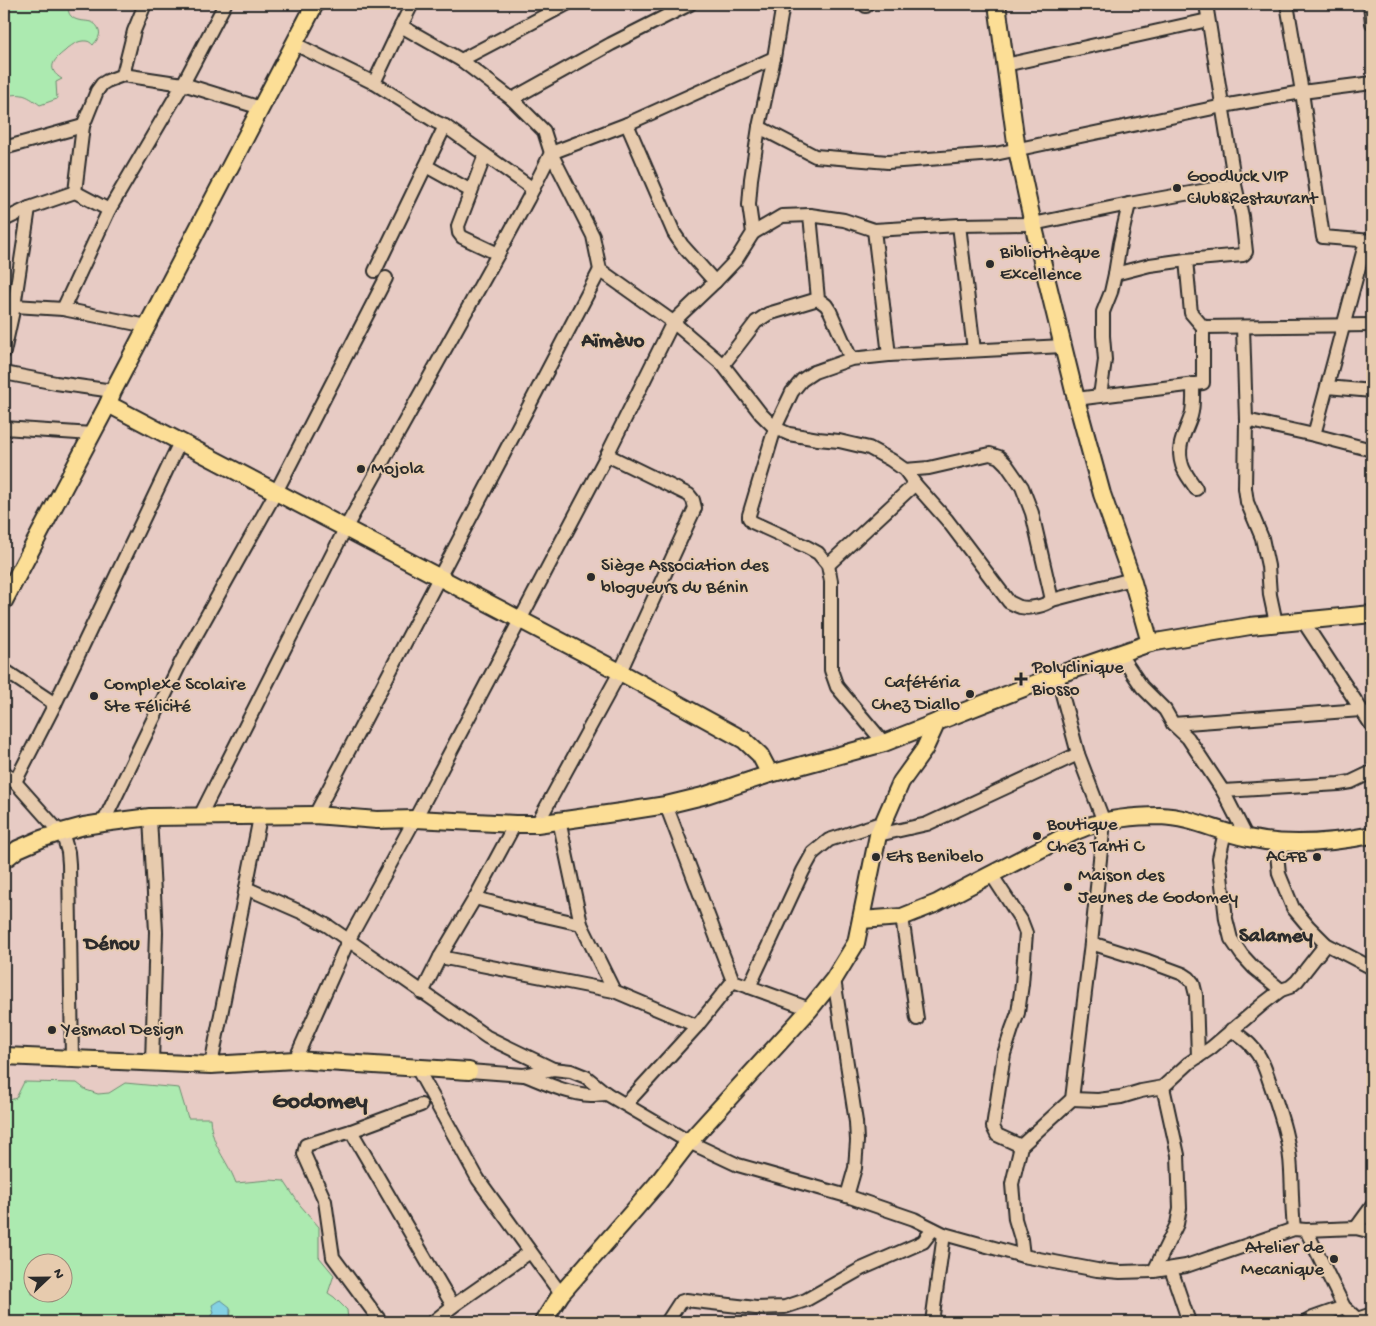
<svg xmlns="http://www.w3.org/2000/svg" width="1376" height="1326" font-family="'Gochi Hand',sans-serif">
<style>
.green{fill:#aceab0;stroke:#6c8a6e;fill-rule:evenodd}
.water{fill:#84d1e3;stroke:#608f99}
.lines{fill:none;stroke-linecap:round;stroke-linejoin:round}
.minor-casing{stroke:#2b2b2b;stroke-width:16}
.major-casing{stroke:#2b2b2b;stroke-width:20}
.minor{stroke:#e7cbae;stroke-width:12}
.major{stroke:#fcde96;stroke-width:16}
.poi-dot{fill:#2b2b2b;stroke:#e7cbae;stroke-width:2}
.labels{text-anchor:middle;dominant-baseline:central;stroke-width:4;stroke-linejoin:round;paint-order:stroke}
.poi-label{font-size:19px;fill:#2b2b2b;stroke:#e7cbae;text-anchor:start}
.quarter-label{font-size:21px;font-weight:bold;fill:#2b2b2b;stroke:#e7cbae}
.district-label{font-size:24px;font-weight:bold;fill:#2b2b2b;stroke:#e7cbae}
</style>
<rect width="100%" height="100%" fill="#e7cbc4"/>
<filter id="ink" filterUnits="userSpaceOnUse"><feTurbulence type="fractalNoise" baseFrequency=".02" numOctaves="2"/><feDisplacementMap in="SourceGraphic" scale="10" xChannelSelector="R" yChannelSelector="G"/><feConvolveMatrix kernelMatrix="1 2 1 2 8 2 1 2 1" color-interpolation-filters="sRGB"/></filter>
<g filter="url(#ink)">
<g class="green">
<path d="M 4,4 L 68,4 C 68,8 68,13 71,16 C 79,25 94,16 99,30 C 101,36 97,40 93,45 C 91,43 89,41 86,41 C 78,40 70,46 65,51 C 53,60 46,69 62,79 L 56,82 L 57,99 L 40,105 C 25,94 22,93 4,96 Z"/>
<path d="M 24,1082 L 77,1083 L 86,1090 L 98,1094 L 109,1093 L 125,1083 L 179,1088 L 188,1118 L 210,1118 C 212,1148 226,1157 236,1183 L 269,1180 L 284,1181 L 300,1205 L 319,1227 L 319,1257 L 334,1275 L 328,1293 L 334,1297 L 347,1310 L 348,1320 L 352,1322 L 230,1322 L 231,1309 L 213,1308 L 214,1313 L 210,1318 L 209,1322 L 4,1322 L 4,1100 L 10,1100 L 16,1098 ZM 32,1264 L 62,1264 L 62,1294 L 32,1294 Z"/>
</g>
<polygon class="water" points="221,1300 230,1307 230,1322 209,1322 210,1318 214,1313 212,1305 218,1301"/>
<g class="lines">
<defs>
<g id="minor">
<path d="M 412,4 L 401,26 L 461,60 L 512,99 L 544,131 L 551,153 L 593,236 L 600,270 L 673,322 L 723,365 L 761,414 L 775,428 L 789,434 L 818,439 L 839,441 L 869,448 L 891,460 L 905,470 L 915,484 L 947,520 L 1009,602 C 1012,603 1016,606 1020,607 C 1030,609 1045,606 1052,600 L 1132,579"/>
<polyline points="866,4 866,6"/>
<polyline points="1287,4 1302,92 1323,237 1372,241"/>
<polyline points="1370,4 1372,23"/>
<polyline points="295,44 374,83 436,122 445,126 533,189"/>
<polyline points="461,60 567,4"/>
<polyline points="1005,65 1208,20"/>
<polyline points="123,75 134,31 145,4"/>
<polyline points="374,83 401,26"/>
<polyline points="512,99 611,44 690,4"/>
<polyline points="627,124 674,233 682,245 715,282"/>
<polyline points="759,127 815,156 888,162 995,154 1223,106 1302,92 1372,83"/>
<polyline points="4,148 83,126"/>
<polyline points="485,155 458,226 459,233 462,237 498,254"/>
<polyline points="426,166 471,191"/>
<polyline points="75,192 83,126 97,91 102,84 107,81 123,75 183,84 261,108"/>
<polyline points="810,215 818,299 826,305 830,311 851,359"/>
<polyline points="4,220 29,208 75,192 109,210"/>
<polyline points="959,225 974,350"/>
<polyline points="874,230 889,355"/>
<polyline points="753,233 782,216 810,215 844,220 874,230 959,225 1033,224 1129,204 1235,185"/>
<polyline points="375,271 445,126"/>
<polyline points="1115,274 1150,265 1186,260 1243,255 1246,252 1242,216 1235,185 1206,4"/>
<polyline points="14,306 63,309 147,326"/>
<polyline points="63,309 109,210 183,84 225,4"/>
<polyline points="1203,327 1372,325"/>
<polyline points="1243,327 1246,420 1245,488 1247,502 1262,538 1268,566 1270,595 1276,623"/>
<polyline points="4,352 14,306 29,208"/>
<polyline points="723,365 756,322 768,314 818,299"/>
<polyline points="4,373 56,383 113,391"/>
<path d="M 1193,384 C 1193,395 1194,406 1191,416 C 1185,434 1176,445 1182,465 C 1184,473 1192,482 1196,489"/>
<polyline points="1327,387 1372,391"/>
<polyline points="1100,396 1105,360 1103,336 1103,312 1111,292 1115,274 1120,243 1129,204"/>
<polyline points="1076,399 1203,383 1203,327 1191,313 1186,260"/>
<polyline points="1246,420 1314,435 1372,450"/>
<polyline points="4,428 92,434"/>
<polyline points="1314,435 1366,241"/>
<polyline points="905,470 929,468 990,454 999,457 1006,464 1022,487 1032,513 1052,600"/>
<polyline points="828,565 915,484"/>
<polyline points="1303,621 1372,726"/>
<polyline points="1119,653 1142,687 1165,710 1173,724 1188,738 1223,791 1247,838"/>
<polyline points="4,670 55,704"/>
<polyline points="1173,724 1361,710"/>
<polyline points="884,743 837,687 831,670 831,581 828,565 818,553 807,547 752,522 749,518 749,515 775,428 792,392 802,380 814,372 851,359 889,355 1063,346"/>
<polyline points="4,772 15,782 55,827 62,832 68,852 69,864 72,1059"/>
<polyline points="15,782 55,704 180,442"/>
<polyline points="1223,791 1339,784 1351,782 1372,772"/>
<polyline points="666,805 733,981 810,1009"/>
<polyline points="315,815 600,270"/>
<polyline points="200,816 345,529 498,254 528,199 551,153 627,124 774,58"/>
<polyline points="150,817 156,932 152,1062"/>
<polyline points="559,820 581,924 614,991"/>
<polyline points="103,823 181,662 276,492 386,278"/>
<polyline points="537,824 620,672 695,508 693,500 689,495 607,455"/>
<polyline points="1225,832 1219,858 1226,919 1231,939 1242,955 1254,968 1281,990"/>
<polyline points="878,835 927,824 1078,754"/>
<polyline points="1276,843 1279,874 1293,908 1309,927 1326,944 1372,968"/>
<polyline points="991,874 1021,920 1026,933 1022,984 1018,1013 1012,1029 1004,1054 993,1127 997,1135 1021,1146"/>
<polyline points="246,888 310,916 328,926 487,1037 553,1069"/>
<polyline points="475,898 532,913 581,924"/>
<polyline points="902,917 917,1019"/>
<polyline points="1091,943 1148,961 1183,974 1189,978 1193,983 1196,995 1198,1057"/>
<polyline points="440,957 614,991 697,1026"/>
<polyline points="834,979 856,1122 857,1141 855,1168 847,1196"/>
<polyline points="749,987 803,871 813,853 829,840 884,822"/>
<polyline points="422,993 440,957 475,898 515,824"/>
<path d="M 1231,1030 C 1238,1035 1247,1040 1252,1047 C 1263,1058 1267,1075 1272,1089 C 1281,1116 1290,1142 1291,1171 C 1292,1190 1292,1210 1294,1229"/>
<polyline points="295,1060 348,941 415,819 607,455 673,322 715,282 736,260 753,233 749,205 751,179 759,127 774,58 783,4"/>
<polyline points="211,1065 260,817"/>
<polyline points="417,1068 478,1179 561,1294"/>
<polyline points="469,1071 524,1075 553,1069 571,1071 586,1077 607,1094 689,1142 738,1165 847,1196 914,1219 944,1234 1023,1256 1097,1270 1120,1272 1154,1271 1186,1266 1294,1229 1306,1230 1356,1228 1372,1232"/>
<path d="M 525,1075 C 545,1083 568,1094 591,1095 C 596,1095 602,1094 607,1094"/>
<polyline points="1072,1099 1098,1100 1121,1097 1141,1091 1163,1087 1189,1063 1211,1048 1264,1003 1281,990 1290,987 1297,981 1326,944"/>
<polyline points="626,1104 697,1026 733,981"/>
<polyline points="351,1131 453,1306"/>
<polyline points="1356,1228 1372,1206"/>
<polyline points="1306,1230 1344,1307 1357,1319 1357,1322"/>
<polyline points="1023,1256 1021,1239 1015,1219 1012,1184 1021,1146 1072,1099 1091,943 1104,822 1078,754 1057,675"/>
<polyline points="1171,1269 1189,1322"/>
<polyline points="1154,1271 1177,1224 1180,1208 1178,1155 1163,1087"/>
<polyline points="1357,1319 1372,1314"/>
<polyline points="381,1322 333,1257 325,1201 304,1154 306,1145 351,1131 421,1105"/>
<polyline points="433,1322 453,1306 530,1252"/>
<polyline points="667,1322 680,1302 686,1300 756,1308 785,1307 806,1300 861,1269 923,1242 933,1229"/>
<polyline points="932,1322 944,1234"/>
<polyline points="1306,1322 1313,1318 1344,1307"/>
</g>
<g id="major">
<polyline points="997,4 1017,150 1033,224 1076,399 1102,494 1132,579 1150,643"/>
<polyline points="108,404 620,672 744,740 760,755 770,774"/>
<polyline points="4,601 108,404 113,391 147,326 315,4"/>
<polyline points="4,860 18,849 41,839 62,832 84,826 103,823 150,817 315,815 377,820 415,819 515,824 537,824 621,812 666,805 703,796 770,774 884,743 937,722"/>
<path d="M 861,920 L 902,917 L 937,903 C 968,886 1000,870 1031,854 C 1050,845 1070,832 1089,826 C 1112,818 1137,816 1160,816 C 1191,817 1218,832 1248,838 C 1289,847 1332,843 1372,835"/>
<polyline points="4,1056 211,1065 295,1060 469,1071"/>
<polyline points="543,1322 561,1294 656,1185 689,1142 810,1009 834,979 856,943 878,835 901,782 924,750 937,722 1057,675 1150,643 1250,626 1372,614"/>
</g>
</defs>
<use href="#minor" class="minor-casing"/>
<use href="#major" class="major-casing"/>
<use href="#minor" class="minor"/>
<use href="#major" class="major"/>
</g>
</g>
<g class="poi-dot">
<circle cx="1177" cy="188" r="5"/>
<circle cx="990" cy="264" r="5"/>
<circle cx="361" cy="469" r="5"/>
<circle cx="591" cy="577" r="5"/>
<path d="M1018.5 671.5h5v5h5v5h-5v5h-5v-5h-5v-5h5z"/>
<circle cx="970" cy="694" r="5"/>
<circle cx="94" cy="696" r="5"/>
<circle cx="1037" cy="836" r="5"/>
<circle cx="876" cy="857" r="5"/>
<circle cx="1317" cy="857" r="5"/>
<circle cx="1068" cy="887" r="5"/>
<circle cx="52" cy="1030" r="5"/>
<circle cx="1334" cy="1259" r="5"/>
</g>
<g class="labels">
<g class="poi-label">
<text x="1187" y="177">Goodluck VIP<tspan x="1187" dy="22">Club&amp;Restaurant</tspan></text>
<text x="1000" y="253">Bibliothèque<tspan x="1000" dy="22">Excellence</tspan></text>
<text x="371" y="469">Mojola</text>
<text x="601" y="566">Siège Association des<tspan x="601" dy="22">blogueurs du Bénin</tspan></text>
<text x="1032" y="668">Polyclinique<tspan x="1032" dy="22">Biosso</tspan></text>
<text x="960" y="683" text-anchor="end">Cafétéria<tspan x="960" dy="22">Chez Diallo</tspan></text>
<text x="104" y="685">Complexe Scolaire<tspan x="104" dy="22">Ste Félicité</tspan></text>
<text x="1047" y="825">Boutique<tspan x="1047" dy="22">Chez Tanti C</tspan></text>
<text x="886" y="857">Ets Benibelo</text>
<text x="1307" y="857" text-anchor="end">ACFB</text>
<text x="1078" y="876">Maison des<tspan x="1078" dy="22">Jeunes de Godomey</tspan></text>
<text x="62" y="1030">Yesmaol Design</text>
<text x="1324" y="1248" text-anchor="end">Atelier de<tspan x="1324" dy="22">Mecanique</tspan></text>
</g>
<g class="quarter-label">
<text x="613" y="342">Aïmèvo</text>
<text x="1276" y="937">Salamey</text>
<text x="112" y="945">Dénou</text>
</g>
<g class="district-label">
<text x="320" y="1102">Godomey</text>
</g>
</g>
<rect width="1376" height="1326" fill="none" stroke="#e7cbae" stroke-width="20"/>
<rect x="10" y="10" width="1356" height="1306" fill="none" stroke="#2b2b2b" stroke-width="2" filter="url(#ink)"/>
<g transform="translate(48 1278) rotate(68)"><circle r="24" fill="#e7cbae" stroke="#9c8b7a"/>
<path d="M0-4L9 19L0 12L-9 19Z" fill="#2b2b2b"/>
<text y="-8" font-size="14" font-weight="bold" text-anchor="middle" fill="#2b2b2b">N</text>
</g>
</svg>
